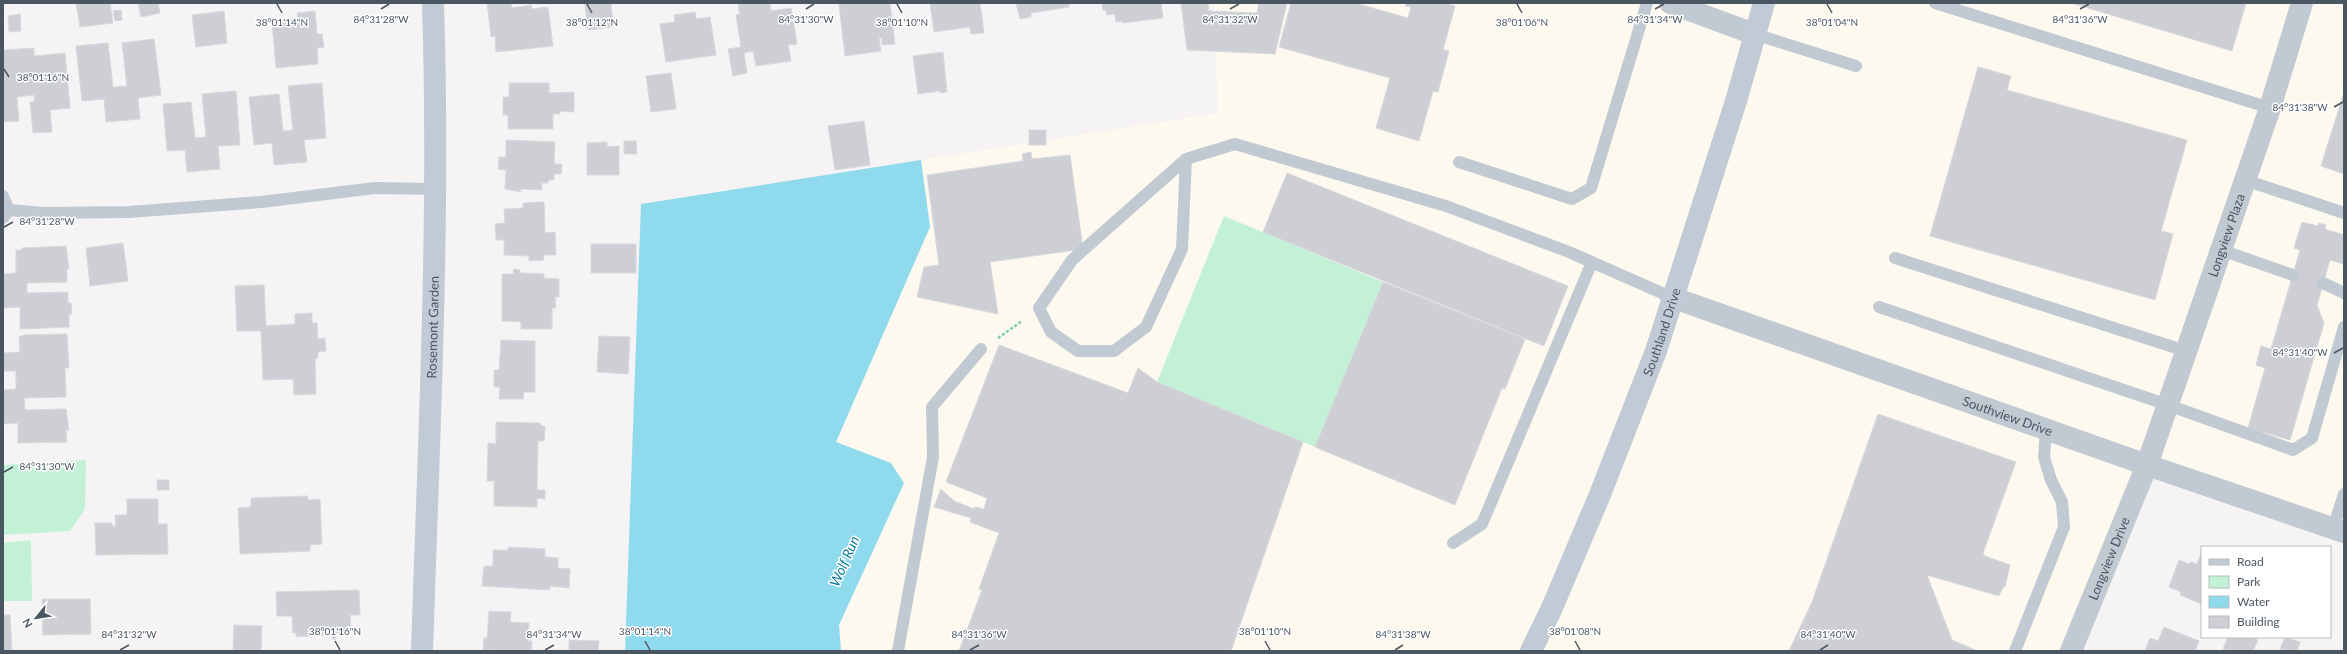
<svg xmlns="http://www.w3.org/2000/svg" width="2347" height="654" font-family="Lato,sans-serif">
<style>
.commercial{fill:#fdf9ef}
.green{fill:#c3f1d5}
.water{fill:#90daee}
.building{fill:#cdcfd5;stroke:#d7d9de}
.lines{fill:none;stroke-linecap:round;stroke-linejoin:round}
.path{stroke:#7ad0a6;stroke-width:2.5;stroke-dasharray:3 2;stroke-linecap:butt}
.lane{stroke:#c1cad2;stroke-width:12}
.street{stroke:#c1cad2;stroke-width:22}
.secondary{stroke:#c1cbd6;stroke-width:22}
.ticks{fill:none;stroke:#4a5661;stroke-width:1.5}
.labels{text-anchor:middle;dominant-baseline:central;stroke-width:3;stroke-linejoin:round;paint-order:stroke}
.street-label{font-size:13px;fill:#4a5661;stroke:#fff}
.water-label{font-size:14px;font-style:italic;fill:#0c7c9b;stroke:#fff}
.ticks-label{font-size:10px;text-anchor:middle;fill:#4a5661;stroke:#fff;stroke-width:3;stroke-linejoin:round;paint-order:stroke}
</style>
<rect width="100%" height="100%" fill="#f5f3f3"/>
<polygon class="commercial" points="1214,3 2344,3 2344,532 2147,466 2071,651 841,651 839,625 904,483 836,442 930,227 921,160 1218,113"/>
<g class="green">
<polygon points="1224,216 1383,282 1315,447 1157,382"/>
<polygon points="86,460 85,509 70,531 3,535 3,465"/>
<polygon points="31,540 32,601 3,601 3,543"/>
</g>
<polygon class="water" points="921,160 930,227 836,442 891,463 904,483 839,625 841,651 625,651 641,204"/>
<g class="building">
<polygon points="76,3 110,3 113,23 80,27"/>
<polygon points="138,3 158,3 160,13 141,17"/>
<polygon points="487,3 511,3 512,8 531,5 532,9 548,7 553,46 496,52 495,36 491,37"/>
<polygon points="611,3 613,27 588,30 585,4"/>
<polygon points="748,3 770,3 771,11 791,8 797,44 788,45 791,61 756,66 753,51 744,53 747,73 733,76 728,49 741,47 736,15 740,14 738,5"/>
<polygon points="850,3 890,3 895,44 882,45 882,38 879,38 881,51 845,56 839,4"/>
<polygon points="930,3 980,3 984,33 971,34 970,27 934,32"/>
<polygon points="1016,3 1069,3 1069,7 1031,13 1031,17 1020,19"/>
<polygon points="1102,3 1161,3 1163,18 1122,23 1122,21 1116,22 1115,14 1107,15 1106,10 1103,10"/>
<polygon points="1181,3 1208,3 1209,11 1257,13 1259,3 1287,3 1275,54 1187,50"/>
<polygon points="1291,3 1355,3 1408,18 1411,7 1405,6 1406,3 1444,3 1455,6 1443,50 1449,51 1438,92 1433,91 1419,141 1376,128 1390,78 1279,47"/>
<polygon points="2071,3 2246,3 2232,51"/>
<polygon points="121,10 122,20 115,21 113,11"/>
<polygon points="224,11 227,43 196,47 192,15"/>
<polygon points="315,11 317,34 322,34 324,47 317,48 318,64 276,68 272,22 298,19 297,13"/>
<polygon points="695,12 696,19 710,17 716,55 666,62 660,24 675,22 674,15"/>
<polygon points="20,14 21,31 9,32 8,16"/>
<polygon points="154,39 161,95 138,98 140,119 106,122 104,99 82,101 76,46 108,43 113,87 127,86 122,43"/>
<polygon points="34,48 34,56 65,53 70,108 50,110 52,132 33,133 30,102 34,102 34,95 17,97 19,121 3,122 3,50"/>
<polygon points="943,52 947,92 940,93 940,91 918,94 913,56"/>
<polygon points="1978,67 2011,76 2007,90 2187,140 2161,231 2173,234 2155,300 1930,236"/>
<polygon points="671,73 676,109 651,112 646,76"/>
<polygon points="322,83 326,138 304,140 307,162 274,165 272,143 254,145 249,97 279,94 283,131 293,130 288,86"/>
<polygon points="509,83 549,83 549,93 574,92 574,112 560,111 560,114 553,114 553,129 508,129 508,115 503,115 503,97 509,97"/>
<polygon points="236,91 240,145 218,146 220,169 187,172 185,150 167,151 163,104 191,102 195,138 206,137 202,94"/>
<polygon points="2344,92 2344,174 2321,166"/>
<polygon points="864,121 870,165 835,170 828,126"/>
<rect x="1029" y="130" width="17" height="15"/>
<polygon points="506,140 555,142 554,164 562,164 561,174 554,174 554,180 549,180 548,183 542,183 542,190 520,189 521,192 505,189 506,170 498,169 499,157 506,157"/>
<polygon points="624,141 636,141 637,154 624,154"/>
<polygon points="607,142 607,147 619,146 619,175 587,175 587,143"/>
<polygon points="1031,152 1032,159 1070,155 1083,249 990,262 998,314 917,297 924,267 939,265 927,175 1023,161 1022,154"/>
<polygon points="1287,173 1568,286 1544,346 1263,232"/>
<polygon points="544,202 545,233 555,232 556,255 543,255 544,260 529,261 529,256 504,255 504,240 496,240 495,224 505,223 504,209 523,208 523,203"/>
<polygon points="2302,222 2318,226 2319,223 2326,225 2325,229 2344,235 2344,264 2330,260 2317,305 2324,323 2290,440 2248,428 2265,368 2256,365 2261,346 2271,349 2300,250 2294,248"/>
<polygon points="123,243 128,281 90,286 86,248"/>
<rect x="591" y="244" width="45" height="29"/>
<polygon points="66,246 69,269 67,269 67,282 27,283 27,293 68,292 68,303 71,303 72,314 69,314 69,327 20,329 20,307 3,308 3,274 16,273 16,250 22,250 22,248"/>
<polygon points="514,269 520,270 520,273 544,274 544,278 559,279 559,297 555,297 556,308 552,308 552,329 521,329 521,322 502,321 502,274 513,274"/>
<polygon points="1383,282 1525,339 1505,389 1502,388 1455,505 1315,447"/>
<polygon points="264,285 266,326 295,324 295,314 312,313 312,323 317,323 318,339 325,338 326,351 318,352 318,358 315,359 316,394 294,395 293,379 263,380 261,331 237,331 235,286"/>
<polygon points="67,334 69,368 65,368 66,397 24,398 25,410 66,409 69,430 66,430 67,442 18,443 18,423 3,424 3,390 16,389 16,371 3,371 3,353 20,352 19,337 24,335"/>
<polygon points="599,336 630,337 628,374 597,372"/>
<polygon points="501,340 535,341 535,392 524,392 523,399 499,399 500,387 494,387 494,370 499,370"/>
<polygon points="999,345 1128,393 1138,368 1157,382 1303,442 1231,651 959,651 982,590 979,589 999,533 970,522 971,518 934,507 941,489 954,501 974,509 975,507 984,509 987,498 946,482"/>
<polygon points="1878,414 2016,462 1983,553 1985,556 2010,565 2005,587 2003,587 1999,596 1927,575 1952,640 1978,651 1789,651 1812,602"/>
<polygon points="496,422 540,423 541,426 545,426 544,441 538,441 537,490 545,490 545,499 537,498 537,507 494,506 494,481 487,481 488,443 496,444"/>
<rect x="157" y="480" width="12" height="10"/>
<polygon points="308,496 308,500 320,499 322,544 310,545 310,551 240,554 238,508 251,507 251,498"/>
<polygon points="127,499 158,499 158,524 167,524 168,554 96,555 95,523 112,523 112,526 116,526 115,515 127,515"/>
<polygon points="508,547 545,549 545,557 558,558 558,568 570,569 569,588 550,586 550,590 482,586 484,566 493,566 493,550 508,550"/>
<polygon points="2202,551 2202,604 2180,595 2181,592 2169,587 2179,560 2189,564 2191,562 2197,564"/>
<polygon points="359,590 360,615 350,615 351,633 336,633 336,639 332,639 332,634 296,637 296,632 293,633 292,616 277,616 276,592"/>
<polygon points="42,599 90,599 91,634 43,635"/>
<polygon points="489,611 511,612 510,622 529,623 528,641 532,641 531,651 483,650 484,638 487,638"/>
<polygon points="3,615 10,615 12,651 3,651"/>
<polygon points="234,625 262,626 261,651 233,650"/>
<polygon points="2164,627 2199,641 2195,651 2145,651 2150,638 2158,641"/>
<polygon points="2228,637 2251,637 2258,640 2253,651 2228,651 2223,649"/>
<polygon points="2285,637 2300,642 2297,651 2280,649"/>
<polygon points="569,640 599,641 598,651 569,651"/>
</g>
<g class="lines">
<polyline class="path" points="998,338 1022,321"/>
<g class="lane">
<polyline points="1935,3 2270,108"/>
<polyline points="1754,34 1856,66"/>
<polyline points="1186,159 1182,249 1146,327 1114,351 1078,351 1051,332 1039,308 1072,260 1186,159 1235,144 1446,206 1569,252 1671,297"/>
<polyline points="1459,162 1572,199 1591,188 1647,3"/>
<polyline points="2245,180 2344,213"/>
<polyline points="3,196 9,210 3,218"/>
<polyline points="9,210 44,213 129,212 261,202 375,188 436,189"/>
<polyline points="2221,250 2293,275"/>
<polyline points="1895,258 2186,351"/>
<polyline points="2323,283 2344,293"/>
<polyline points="1879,307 2168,405 2293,450 2312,438 2344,327"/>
<polyline points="2333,528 2344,494"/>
<polyline points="1453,543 1482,524 1592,262"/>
<polyline points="898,651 933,457 932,407 981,349"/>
<polyline points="2015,651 2064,527 2062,502 2051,480 2044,457 2046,429"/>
</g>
<g class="street">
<polyline points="1670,3 1754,34"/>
<path id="s1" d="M 1671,297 L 2147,465 L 2344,532"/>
<path id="s2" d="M 2071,651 L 2147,465 L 2270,108 L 2302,3"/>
</g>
<g class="secondary">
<path id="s3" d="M 422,651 C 429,435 440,219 433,3"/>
<path id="s4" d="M 1531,651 L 1551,610 L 1599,497 L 1656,351 L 1736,101 L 1764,3"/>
</g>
</g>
<path class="ticks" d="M 277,4 L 282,13M 587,4 L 592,13M 897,4 L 902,13M 1517,4 L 1522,13M 1827,4 L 1832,13M 381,9 L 389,4M 806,9 L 814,4M 1230,9 L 1239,4M 1655,9 L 1664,4M 2080,9 L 2089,4M 4,69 L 9,77M 2334,107 L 2343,102M 4,227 L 13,222M 2334,353 L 2343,348M 4,472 L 13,467M 335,641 L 340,650M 645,641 L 650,650M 1265,641 L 1270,650M 1575,641 L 1580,650M 120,650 L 129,645M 545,650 L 554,645M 970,650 L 979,645M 1395,650 L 1403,645M 1820,650 L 1828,645"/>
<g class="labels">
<g class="street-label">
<text stroke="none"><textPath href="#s2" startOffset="444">Longview Plaza</textPath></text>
<text stroke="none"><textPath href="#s3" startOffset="324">Rosemont Garden</textPath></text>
<text stroke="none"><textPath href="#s4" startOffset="345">Southland Drive</textPath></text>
<text stroke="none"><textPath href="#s1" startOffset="357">Southview Drive</textPath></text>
<text stroke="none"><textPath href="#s2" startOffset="100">Longview Drive</textPath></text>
</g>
<g class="water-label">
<text transform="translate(844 561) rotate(-66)">Wolf Run</text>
</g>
</g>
<g class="ticks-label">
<text x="381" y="23">84°31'28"W</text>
<text x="806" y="23">84°31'30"W</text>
<text x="1230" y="23">84°31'32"W</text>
<text x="1655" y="23">84°31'34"W</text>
<text x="2080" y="23">84°31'36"W</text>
<text x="282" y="26">38°01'14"N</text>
<text x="592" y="26">38°01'12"N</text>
<text x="902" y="26">38°01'10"N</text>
<text x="1522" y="26">38°01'06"N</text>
<text x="1832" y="26">38°01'04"N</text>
<text x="43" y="81">38°01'16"N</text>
<text x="2300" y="111">84°31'38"W</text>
<text x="47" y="225">84°31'28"W</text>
<text x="2300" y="356">84°31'40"W</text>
<text x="47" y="470">84°31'30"W</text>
<text x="335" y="635">38°01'16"N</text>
<text x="645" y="635">38°01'14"N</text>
<text x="1265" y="635">38°01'10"N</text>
<text x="1575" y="635">38°01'08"N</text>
<text x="129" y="638">84°31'32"W</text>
<text x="554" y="638">84°31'34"W</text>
<text x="979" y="638">84°31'36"W</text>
<text x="1403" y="638">84°31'38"W</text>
<text x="1828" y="638">84°31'40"W</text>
</g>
<rect width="2347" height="654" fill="none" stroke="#4a5661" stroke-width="8"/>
<rect x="2201" y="546" width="130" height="92" fill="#ffffff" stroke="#b7bbc0"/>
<rect x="2209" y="559" width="20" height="6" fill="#c1cbd6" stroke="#b7bbc0"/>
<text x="2237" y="566" font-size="12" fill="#4a5661">Road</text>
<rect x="2209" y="576" width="20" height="12" fill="#c3f1d5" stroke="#b7bbc0"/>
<text x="2237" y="586" font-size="12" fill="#4a5661">Park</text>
<rect x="2209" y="596" width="20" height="12" fill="#90daee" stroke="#b7bbc0"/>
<text x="2237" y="606" font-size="12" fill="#4a5661">Water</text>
<rect x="2209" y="616" width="20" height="12" fill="#cdcfd5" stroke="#b7bbc0"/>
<text x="2237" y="626" font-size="12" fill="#4a5661">Building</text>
<g transform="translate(36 618) rotate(240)" stroke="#ffffff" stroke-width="3" paint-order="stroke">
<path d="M0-3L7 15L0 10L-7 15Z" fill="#4a5661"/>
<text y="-6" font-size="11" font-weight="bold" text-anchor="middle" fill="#4a5661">N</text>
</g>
</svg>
